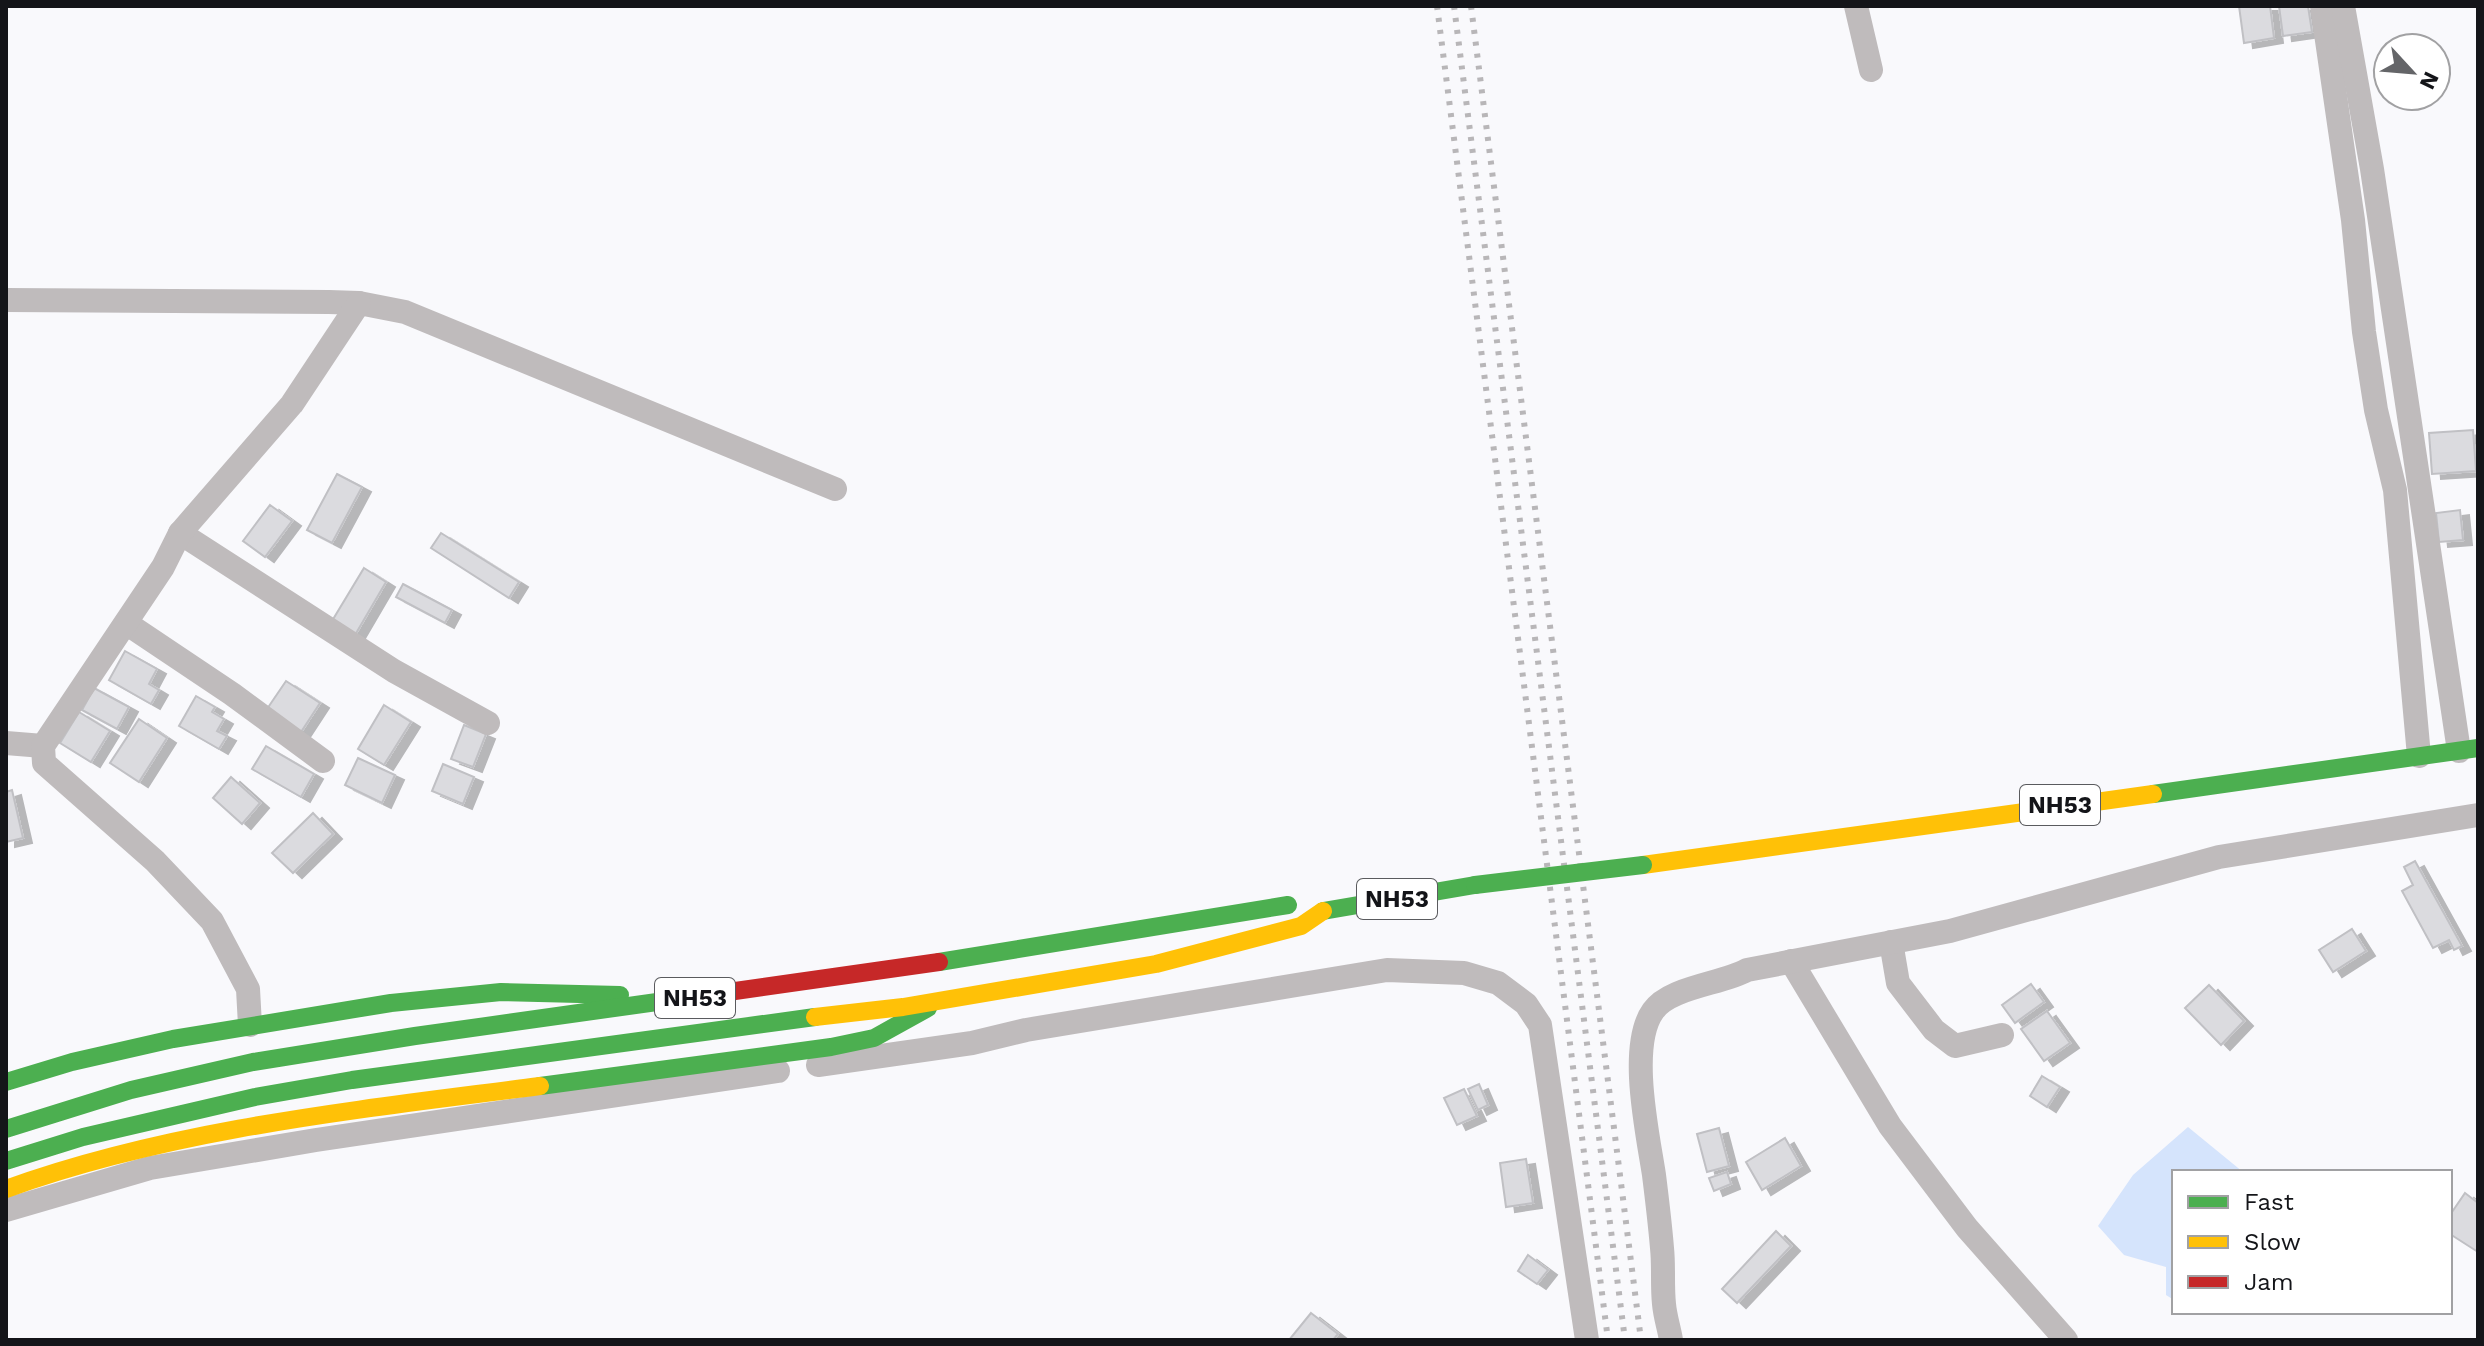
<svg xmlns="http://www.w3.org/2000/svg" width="2484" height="1346" font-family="'Work Sans',sans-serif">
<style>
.water{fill:#d5e4fc}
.building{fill:#dbdbdf;stroke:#c0c0c4;stroke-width:2;filter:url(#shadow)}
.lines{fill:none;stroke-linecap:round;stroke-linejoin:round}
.street{stroke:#bfbbbc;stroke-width:24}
.fast{stroke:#4caf50;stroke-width:18}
.slow{stroke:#ffc107;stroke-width:18}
.jam{stroke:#c62828;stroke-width:18}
.rail{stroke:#b8b6b8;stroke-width:6;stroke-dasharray:4 8;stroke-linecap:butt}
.fast-bridge{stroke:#4caf50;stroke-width:18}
.labels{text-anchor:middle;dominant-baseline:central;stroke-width:7;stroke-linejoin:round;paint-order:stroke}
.shield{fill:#fff;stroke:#5a5b5e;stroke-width:2}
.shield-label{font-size:24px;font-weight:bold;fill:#141519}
</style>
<defs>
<filter id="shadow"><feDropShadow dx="9" dy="5" stdDeviation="0" flood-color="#0004"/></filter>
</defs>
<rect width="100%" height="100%" fill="#f9f9fc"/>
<polygon class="water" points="2188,1127 2243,1172 2174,1172 2174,1300 2166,1295 2166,1267 2124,1255 2098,1226 2133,1175"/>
<g class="building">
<polygon points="2239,6 2270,6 2274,38 2244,43"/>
<polygon points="2279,6 2308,6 2312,32 2283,36"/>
<polygon points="2473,430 2476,471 2432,474 2429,433"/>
<polygon points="337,474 362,487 332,543 307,530"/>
<polygon points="270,505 292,521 265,557 243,541"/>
<polygon points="2460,510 2463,540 2439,542 2436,513"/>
<polygon points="441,533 519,582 509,598 431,548"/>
<polygon points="364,568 386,582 355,635 332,621"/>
<polygon points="403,584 452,610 445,623 396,597"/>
<polygon points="125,651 157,669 149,684 159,690 151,704 109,680"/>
<polygon points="286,681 320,703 301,732 267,709"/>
<polygon points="94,688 129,707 117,729 82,710"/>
<polygon points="196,696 215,707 212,712 224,719 217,731 227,736 219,749 179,726"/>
<polygon points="384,705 411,722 384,765 358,749"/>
<polygon points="79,712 110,731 91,762 60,743"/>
<polygon points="139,719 167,738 139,782 110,763"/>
<polygon points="464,725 486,734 473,767 451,759"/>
<polygon points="266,746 314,774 301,797 252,769"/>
<polygon points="358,758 395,775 382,803 345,785"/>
<polygon points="443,764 474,777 463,804 432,791"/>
<polygon points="231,777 260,803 242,824 213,798"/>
<polygon points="12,790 23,838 6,842 6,792"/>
<polygon points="313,813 333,834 293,873 272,853"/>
<polygon points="2415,861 2462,946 2454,950 2449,940 2433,948 2402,891 2413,885 2404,867"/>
<polygon points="2352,929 2366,951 2333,972 2319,950"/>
<polygon points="2031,984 2044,1002 2015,1023 2002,1005"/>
<polygon points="2209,985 2244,1021 2221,1045 2185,1008"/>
<polygon points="2047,1011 2070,1043 2044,1061 2021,1029"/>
<polygon points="2042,1076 2060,1087 2047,1107 2030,1096"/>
<polygon points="1479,1084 1488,1105 1478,1110 1468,1089"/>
<polygon points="1464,1089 1477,1116 1457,1125 1444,1098"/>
<polygon points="1719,1128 1729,1166 1707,1172 1697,1134"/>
<polygon points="1785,1138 1801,1166 1762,1190 1746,1162"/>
<polygon points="1526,1159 1533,1203 1506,1207 1500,1163"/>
<polygon points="1727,1172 1731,1184 1714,1191 1709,1178"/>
<polygon points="2465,1193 2478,1203 2478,1252 2450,1234 2450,1215"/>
<polygon points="1776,1231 1791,1246 1737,1303 1722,1289"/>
<polygon points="1528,1255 1548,1270 1537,1284 1518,1271"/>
<polygon points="1311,1313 1338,1334 1333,1340 1289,1340"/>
</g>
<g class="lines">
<g class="street">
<polyline points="1856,6 1871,70"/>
<polyline points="2322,6 2353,220 2364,332 2376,410 2395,490 2419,756"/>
<polyline points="2343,6 2372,169 2459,751"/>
<polyline points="6,300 329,302 359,303 405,312 835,489"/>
<polyline points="180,533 394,671 488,723"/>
<polyline points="126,623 232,694 323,761"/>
<polyline points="6,743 43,746"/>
<polyline points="1891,942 1898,983 1934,1030 1955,1046 2002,1035"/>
<polyline points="1791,961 1890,1126 1967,1228 2066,1340"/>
<polyline points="250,1025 248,989 212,921 155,861 44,763 43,746 163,567 180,533 292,404 359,303"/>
<polyline points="818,1065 972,1043 1026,1030 1387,970 1464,973 1498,983 1526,1004 1540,1025 1587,1340"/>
<polyline points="6,1210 150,1168 316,1140 778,1071"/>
<path d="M 1671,1340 C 1669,1328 1665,1316 1664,1304 C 1662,1285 1664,1267 1662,1248 C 1660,1224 1657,1199 1654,1175 C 1648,1135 1628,1046 1653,1011 C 1669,987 1722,984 1747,970 L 1950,931 L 2219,857 L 2478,815"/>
</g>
<g class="fast">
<polyline points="2153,794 2478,748"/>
<polyline points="1323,911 1475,885"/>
<polyline points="939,962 1288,905"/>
<polyline points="6,1082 72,1062 173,1039 391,1003 501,992 620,995"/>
<polyline points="540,1086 831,1047 874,1038 928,1008"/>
<polyline points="6,1129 131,1090 253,1062 415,1036 707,995"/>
<polyline points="6,1161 83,1137 255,1097 352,1080 815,1017"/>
</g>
<g class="slow">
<polyline points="1643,865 2153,794"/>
<polyline points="815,1017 903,1007 1156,964 1301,926 1323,911"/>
<path d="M 6,1189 C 174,1128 364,1109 540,1086"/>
</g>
<polyline class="jam" points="707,995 939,962"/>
<g class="rail">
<polyline points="1437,6 1608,1340"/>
<polyline points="1454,6 1625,1340"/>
<polyline points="1471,6 1641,1340"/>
</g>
<polyline class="fast-bridge" points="1475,885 1643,865"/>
</g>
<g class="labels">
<g class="shield">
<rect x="2020" y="785" width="80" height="40" rx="6"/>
<rect x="1357" y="879" width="80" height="40" rx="6"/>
<rect x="655" y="978" width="80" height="40" rx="6"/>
</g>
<g class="shield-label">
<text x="2060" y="805">NH53</text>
<text x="1397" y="899">NH53</text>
<text x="695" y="998">NH53</text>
</g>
</g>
<rect width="2484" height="1346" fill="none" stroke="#141519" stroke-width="16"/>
<rect x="2172" y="1170" width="280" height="144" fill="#ffffff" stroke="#a1a1a3" stroke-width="2"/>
<rect x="2188" y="1196" width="40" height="12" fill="#4caf50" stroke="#a1a1a3" stroke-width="2"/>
<text x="2244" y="1210" font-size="24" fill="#141519">Fast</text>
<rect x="2188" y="1236" width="40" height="12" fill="#ffc107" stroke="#a1a1a3" stroke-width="2"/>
<text x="2244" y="1250" font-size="24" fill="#141519">Slow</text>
<rect x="2188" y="1276" width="40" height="12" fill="#c62828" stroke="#a1a1a3" stroke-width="2"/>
<text x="2244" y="1290" font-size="24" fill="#141519">Jam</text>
<g transform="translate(2412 72) rotate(116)"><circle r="38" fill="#ffffff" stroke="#a1a1a3" stroke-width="2"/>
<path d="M0-6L14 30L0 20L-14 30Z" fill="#646568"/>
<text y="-12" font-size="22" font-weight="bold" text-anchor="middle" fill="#141519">N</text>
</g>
</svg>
